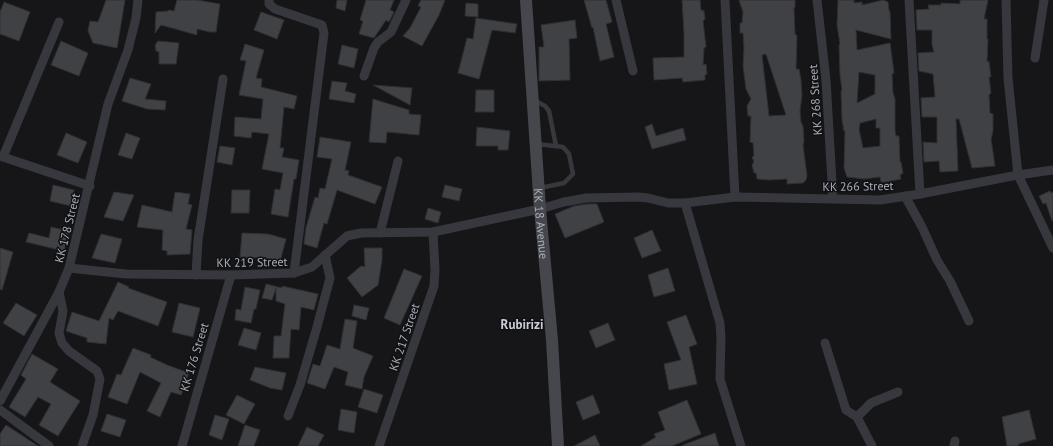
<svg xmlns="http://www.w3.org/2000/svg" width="1053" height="446" font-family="'PT Sans',sans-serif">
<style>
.building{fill:#404145;stroke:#303034;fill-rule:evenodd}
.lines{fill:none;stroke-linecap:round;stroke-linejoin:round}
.lane{stroke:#37383d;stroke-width:4.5}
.street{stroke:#37383d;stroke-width:9}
.secondary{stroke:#45474d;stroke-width:12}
.labels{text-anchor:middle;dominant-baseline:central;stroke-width:3;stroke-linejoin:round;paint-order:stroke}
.street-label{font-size:12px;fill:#a8adb8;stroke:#111113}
.neighbourhood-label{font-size:13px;font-weight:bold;fill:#c9ccd4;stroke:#111113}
</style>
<rect width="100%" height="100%" fill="#161618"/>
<g class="building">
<polygon points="106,0 125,0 117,48 93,43 88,31 90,21 98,22"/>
<polygon points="177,0 197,0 220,4 216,32 210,32 197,29 197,35 161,25 155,33 156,12 168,11 169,10 174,11"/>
<polygon points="337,0 347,0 345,11 336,8"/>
<polygon points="366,0 394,0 390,10 394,12 389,22 386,20 374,38 359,34 363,21 360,20"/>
<polygon points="421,0 445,0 439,15 422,46 403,36 410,28 421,7 418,6"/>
<polygon points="584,0 606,0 612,22 606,24 614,57 600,61 593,27 592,28"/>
<polygon points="682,0 700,0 701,10 704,11 705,19 703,21 706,47 704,48 703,65 706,64 707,74 705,75 705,80 683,82 682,78 654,80 653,58 684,57 684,34"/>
<path d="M 739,0 L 795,0 L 795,7 L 794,8 L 795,34 L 797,36 L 796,69 L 799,69 L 801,80 L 802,95 L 800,111 L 801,122 L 803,126 L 804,142 L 803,145 L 807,176 L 806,180 L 803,183 L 787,184 L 787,179 L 769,180 L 757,179 L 756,173 L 754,173 L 752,165 L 754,162 L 752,157 L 754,156 L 753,143 L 750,142 L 751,116 L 748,116 L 747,106 L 751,99 L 746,89 L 743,66 L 744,48 L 743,33 L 740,33 L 740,23 L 742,23 L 743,12 ZM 766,54 L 786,115 L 769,116 L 762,55 Z"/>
<path d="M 838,0 L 854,0 L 854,3 L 862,2 L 862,5 L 883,0 L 888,2 L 889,10 L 890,12 L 891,39 L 856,30 L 857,50 L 890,43 L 894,73 L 892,74 L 893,93 L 895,99 L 895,131 L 896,136 L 899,136 L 900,162 L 901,162 L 903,173 L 900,175 L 901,179 L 886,182 L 881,182 L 880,177 L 864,179 L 847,177 L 844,168 L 845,131 L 844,131 L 842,120 L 841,91 L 842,90 L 840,75 L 839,45 L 840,44 L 837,25 ZM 859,72 L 875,75 L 875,94 L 857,103 ZM 876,119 L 876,128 L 880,128 L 880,146 L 863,148 L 859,129 L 860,123 Z"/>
<polygon points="960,0 988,0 984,19 987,19 987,39 988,39 987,61 989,62 991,77 989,77 991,93 989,95 990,113 993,114 993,131 991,139 995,166 972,168 959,119 956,119 958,171 940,172 939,161 924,162 923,142 937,143 937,117 922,117 921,98 935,97 933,74 919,71 918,53 934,52 932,45 932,30 917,30 916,10 929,9 928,5 941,5 941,3 960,4"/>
<polygon points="4,2 30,12 19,41 0,34 0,12"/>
<polygon points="466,3 478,4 478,17 465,16"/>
<polygon points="261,12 284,20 277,39 254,30"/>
<polygon points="476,18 517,24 515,33 492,30 479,79 458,73 467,38 473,39"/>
<polygon points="575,20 577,38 569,39 570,80 539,81 539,47 544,47 541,25"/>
<polygon points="61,41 88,53 79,76 51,65"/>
<polygon points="158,41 179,43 176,64 159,64 159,52 156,51 155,45"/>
<polygon points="245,44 264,50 256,78 262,79 261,87 297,96 294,109 284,107 280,148 284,148 282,157 299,160 296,179 294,179 288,217 271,214 275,189 280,190 283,173 262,169 269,134 252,132 251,138 234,136 235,117 261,119 263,99 239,95 246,61 240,60"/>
<polygon points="342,45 358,49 354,68 338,64"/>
<polygon points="130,78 151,84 145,99 166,101 165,110 147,109 122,101"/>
<polygon points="332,81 347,83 345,91 356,94 354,103 329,99"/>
<polygon points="373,85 412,88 410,105"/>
<polygon points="476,90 494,90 494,112 475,112"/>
<polygon points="373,99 409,110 409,114 421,115 419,135 387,132 386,143 369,142"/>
<polygon points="652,124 656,136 683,128 686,140 652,149 645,127"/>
<polygon points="477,127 510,131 508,150 498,150 498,146 476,146"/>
<polygon points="66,133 87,142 78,163 57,155"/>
<polygon points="126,133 140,138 132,159 118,155"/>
<polygon points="320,137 351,142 345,170 349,171 348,175 382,187 375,204 337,190 327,224 324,223 317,248 304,244 306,228 315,197 318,198 320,188 325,189 332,159 317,157"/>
<polygon points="220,146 235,148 232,165 217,162"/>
<polygon points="53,185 74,190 71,206 50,201"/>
<polygon points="445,185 462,189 459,201 442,197"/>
<polygon points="232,190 250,190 249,213 231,213"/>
<polygon points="1050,191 1051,193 1053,192 1053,220 1052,221 1046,203 1043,204 1039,196"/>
<polygon points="114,192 134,195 123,221 104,217"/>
<polygon points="175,192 190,194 188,204 192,205 186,229 192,230 190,254 167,255 167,251 162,250 163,230 137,227 142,205 172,212"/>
<polygon points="587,204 597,204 604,222 565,238 555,214 574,206"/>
<polygon points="428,208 441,212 438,223 425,219"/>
<polygon points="51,227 69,231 64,251 26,242 29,233 49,238"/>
<polygon points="652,230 661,251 642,258 634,238"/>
<polygon points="242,233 268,234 286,239 280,262 264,258 240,257"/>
<polygon points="101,234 122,239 115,263 92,258"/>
<polygon points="0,248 13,252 2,290 0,289"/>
<polygon points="364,248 382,248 382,260 378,285 362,297 347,278 361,266 365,267"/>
<polygon points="668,268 675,291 654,297 648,275"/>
<polygon points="404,269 422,276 400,325 384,318"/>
<polygon points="118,282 129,287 128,288 167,302 158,326 118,311 113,320 109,318 106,344 87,342 87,338 66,331 72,312 99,321"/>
<polygon points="266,284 282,288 282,286 318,294 314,310 301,307 299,330 291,329 289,358 273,358 274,336 281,336 285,304 276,301 276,288 272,300 262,298"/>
<polygon points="245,287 260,290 256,309 254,309 251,323 235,320 236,309 241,310"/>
<polygon points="16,303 37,315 24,336 3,323"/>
<polygon points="179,303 200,308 193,337 172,332"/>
<polygon points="354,305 369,308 366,320 352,316"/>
<polygon points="686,315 697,344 689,347 697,384 669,390 664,364 681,360 667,322"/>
<polygon points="345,319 357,321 353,348 373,356 364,377 362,389 345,385 348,372 334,367 325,389 307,383 313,364 320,366 327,345 340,349"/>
<polygon points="608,323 615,340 596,348 589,331"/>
<polygon points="244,328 261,333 256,350 238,345"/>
<polygon points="133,348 151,355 150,357 167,365 189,373 181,395 171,392 160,417 147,411 161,383 140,372 127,404 108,397 117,374 121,375"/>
<polygon points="32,354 58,369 50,382 80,401 58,436 39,425 51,404 38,397 25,417 9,407 26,379 21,375"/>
<polygon points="255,367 286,373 282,390 270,388 250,380"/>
<polygon points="364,389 383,395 377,413 358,407"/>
<polygon points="237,395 255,404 244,424 226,415"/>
<polygon points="593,395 600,413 583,420 576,402"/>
<polygon points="687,400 701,434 672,446 641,446 656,437 654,434 665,430 658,412"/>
<polygon points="341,409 357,412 354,433 338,430"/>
<polygon points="1029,410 1036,439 1018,444 1019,446 1007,446 1002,417"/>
<polygon points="107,414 126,420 120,437 101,431"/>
<polygon points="215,415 229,419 222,440 209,435"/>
<polygon points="6,425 38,446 0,446 0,434"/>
<polygon points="245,425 260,430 254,446 238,446"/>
<polygon points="307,427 324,435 318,446 298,446"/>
<polygon points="715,433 719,446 683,446 683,445"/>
<polygon points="595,435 600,446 574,446"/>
</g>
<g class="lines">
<g class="lane">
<polyline points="534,100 545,106 549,111 556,146"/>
<polyline points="537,144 563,147 569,154 573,174 564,183 540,188"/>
</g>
<g class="street">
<polyline points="269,0 269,4 275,9 322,25 324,33 294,273"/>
<polyline points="616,0 633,71"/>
<polyline points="725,0 735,197"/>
<polyline points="817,0 826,80 833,199"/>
<polyline points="909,0 920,194"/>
<polyline points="1006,0 1008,78 1018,175 1053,248"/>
<polyline points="1035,58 1044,0"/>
<polyline points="364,76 374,48 378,42 391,32 406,0"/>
<polyline points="0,156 90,186"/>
<polyline points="3,157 59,22"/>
<polyline points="905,196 922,227 937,260 950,281 969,321"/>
<polyline points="685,203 720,323 721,338 720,379 741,446"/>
<polyline points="380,233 398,161"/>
<polyline points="69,268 126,274 231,275 294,273 312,267 347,236 361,233 433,232 540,209 564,202 586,198 638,197 648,198 668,203 685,203 735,197 880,200 920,194 1018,175 1053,170"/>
<polyline points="196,275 198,240 223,79"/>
<polyline points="825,343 846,410 857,417 871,403 898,392"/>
<polyline points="0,401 59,292"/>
<polyline points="0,410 49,446"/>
<polyline points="288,416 300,385 317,327 330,278 325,255"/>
<polyline points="857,417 872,446"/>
<polyline points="82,446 93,415 100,379 97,371 69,351 62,343 59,333 63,311 59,292 69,268 108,104 128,50 136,18 138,0"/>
<polyline points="182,446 231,275"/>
<polyline points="379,446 434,286 435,270 433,232"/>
<polyline points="954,446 955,441"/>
</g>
<path class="secondary" id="s1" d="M 526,0 L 540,209 L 552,340 L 558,446"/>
</g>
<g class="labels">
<g class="street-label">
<text transform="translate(815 100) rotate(-94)">KK 268 Street</text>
<text transform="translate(858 186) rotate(-1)">KK 266 Street</text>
<text stroke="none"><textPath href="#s1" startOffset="224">KK 18 Avenue</textPath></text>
<text transform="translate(67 228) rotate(-76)">KK 178 Street</text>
<text transform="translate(252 262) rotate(-1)">KK 219 Street</text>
<text transform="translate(404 337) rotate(-71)">KK 217 Street</text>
<text transform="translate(194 357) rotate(-73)">KK 176 Street</text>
</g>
<g class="neighbourhood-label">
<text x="522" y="324">Rubirizi</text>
</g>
</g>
</svg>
